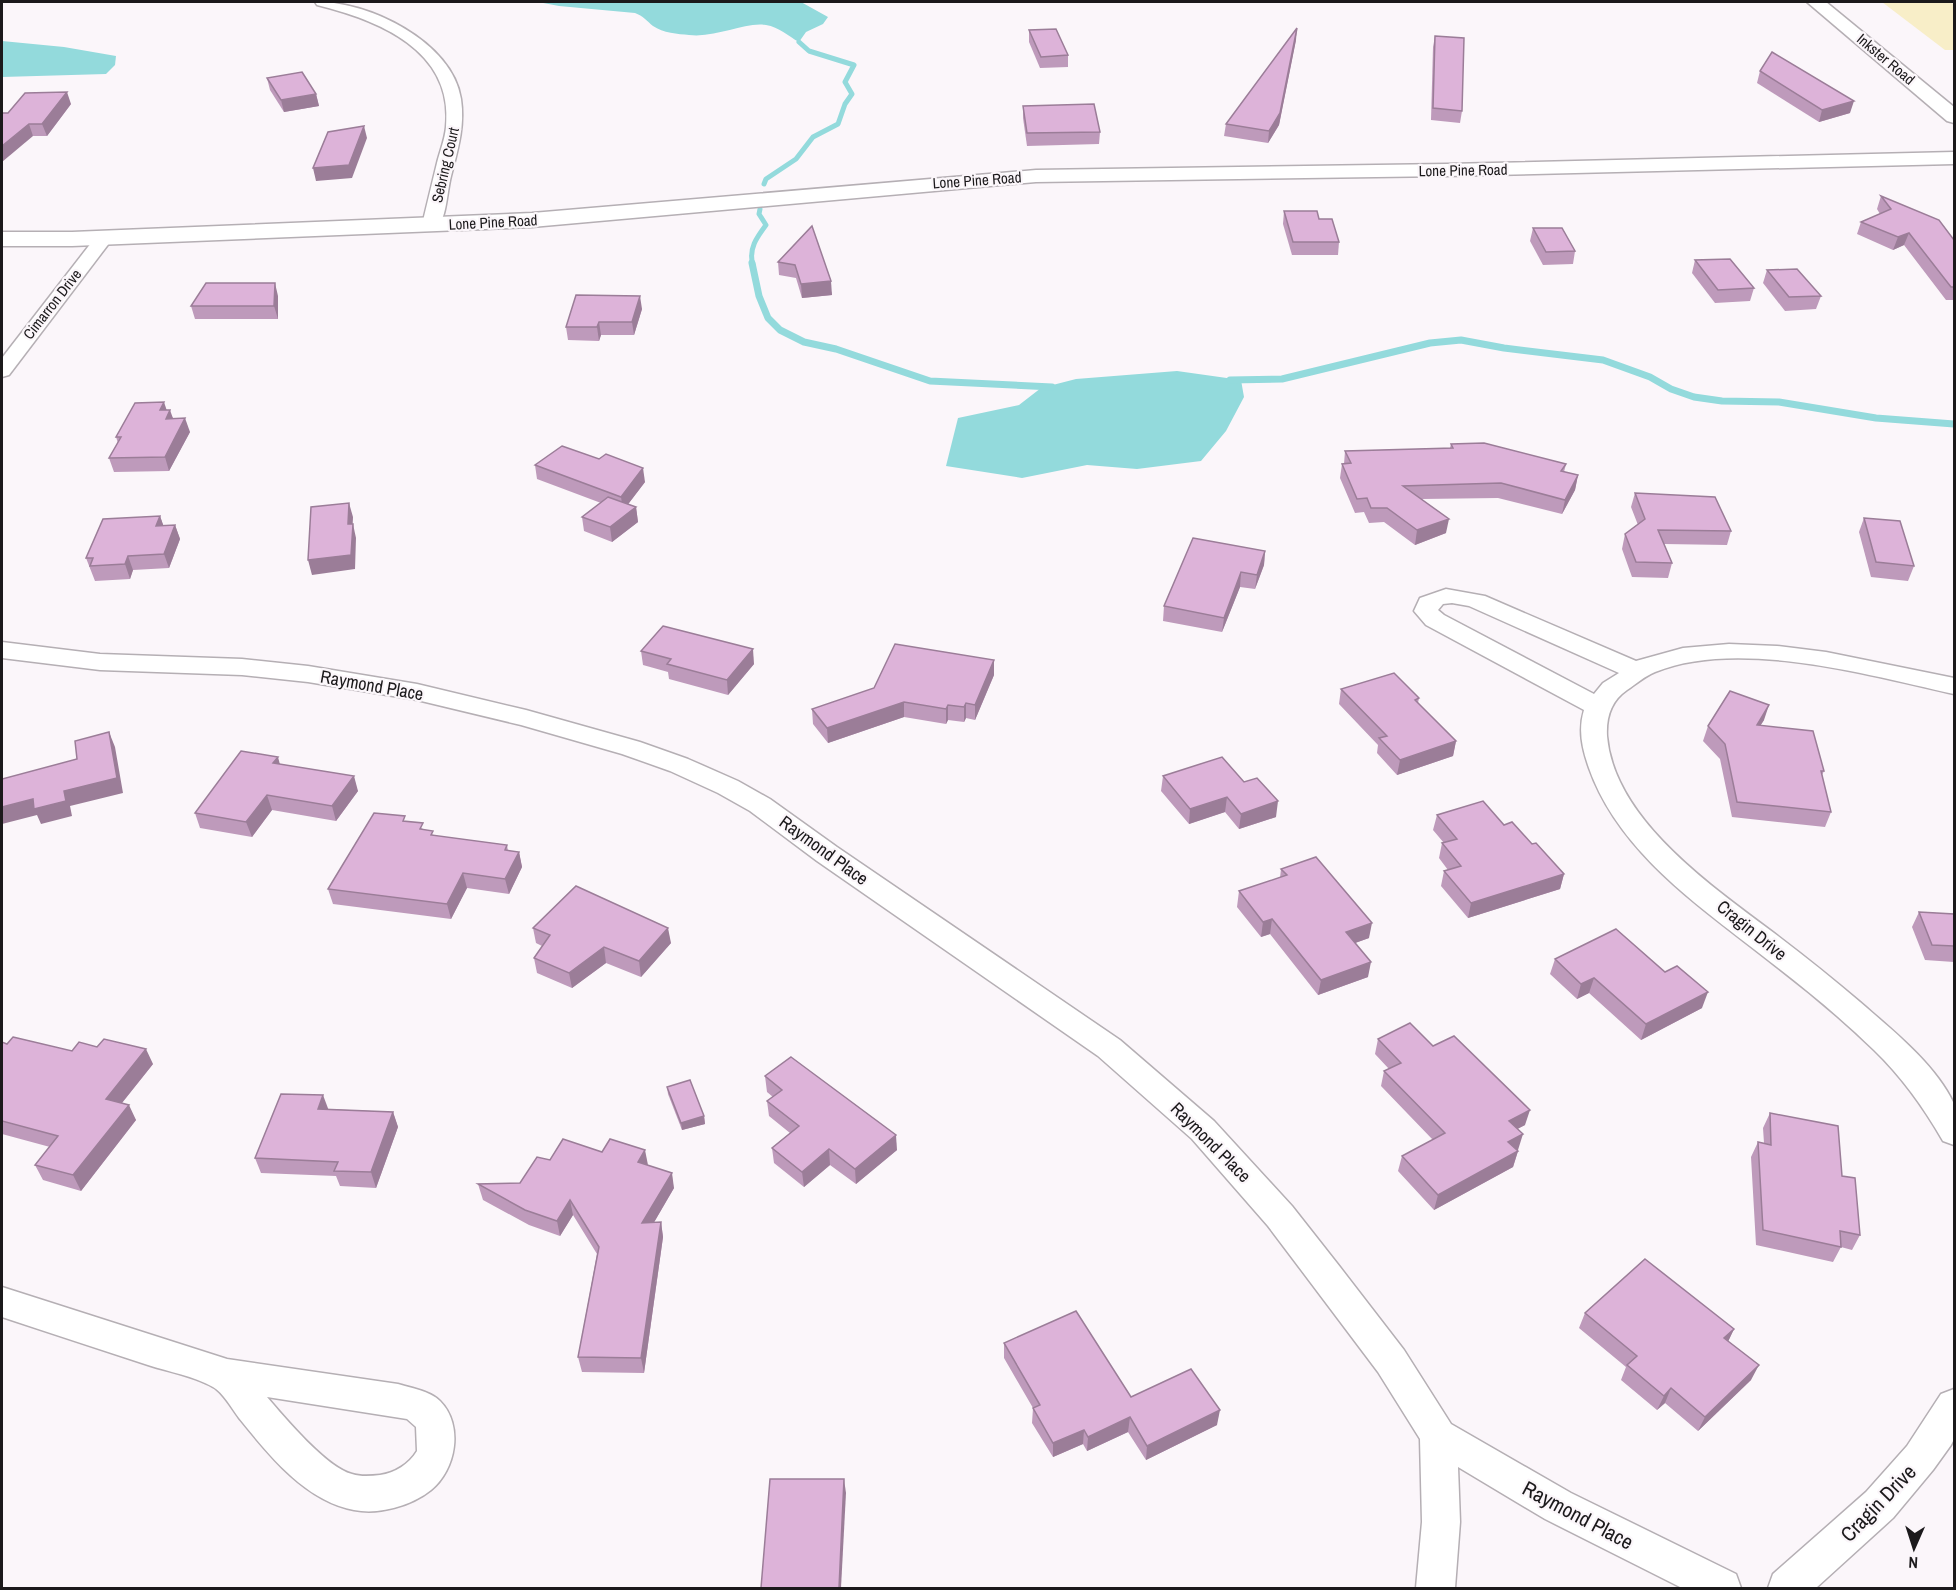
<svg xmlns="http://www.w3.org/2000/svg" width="1956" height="1590" font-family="'Archivo Narrow',sans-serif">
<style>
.sand{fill:#f8eec8}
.water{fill:#93dadc}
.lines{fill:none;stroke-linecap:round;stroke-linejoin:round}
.stream-far1{stroke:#93dadc;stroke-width:5}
.stream{stroke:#93dadc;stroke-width:7}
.minor-casing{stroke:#b5afb4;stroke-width:3}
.tertiary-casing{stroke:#b5afb4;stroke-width:3}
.minor{fill:#fff;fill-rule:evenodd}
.tertiary{fill:#fff;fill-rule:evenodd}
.wall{fill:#be9abb}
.shaded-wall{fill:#9b7d98}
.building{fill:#ddb3d9;stroke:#9b7d98;stroke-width:1.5}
.labels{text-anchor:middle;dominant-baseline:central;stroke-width:4.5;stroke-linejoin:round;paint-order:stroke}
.far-street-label{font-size:15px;fill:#1b191b;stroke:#fbf6fa}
.street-label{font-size:18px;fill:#1b191b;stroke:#fbf6fa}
.near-street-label{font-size:21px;fill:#1b191b;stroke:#fbf6fa}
</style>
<rect width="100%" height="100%" fill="#fbf6fa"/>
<polygon class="sand" points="1882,2 1948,2 1954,4 1954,50 1945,50"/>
<g class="water">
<path d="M 538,2 L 801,2 L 828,17 L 823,24 L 806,32 L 799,42 C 788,36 779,27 766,25 C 743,22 718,38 689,35 C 678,34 663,33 653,26 C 647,21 643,16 635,13 L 559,6 Z"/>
<polygon points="2,41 64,47 116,56 115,65 106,74 2,77"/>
<polygon points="1177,371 1241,380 1244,397 1226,431 1201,461 1137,469 1087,465 1022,478 946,466 958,418 1019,405 1041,388 1076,379"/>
</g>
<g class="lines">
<g class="stream-far1">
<polyline points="764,184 766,179 796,159 813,137 838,124 845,104 852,94 845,82 854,65 809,51 799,42"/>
<path d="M 753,265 C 748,249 757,237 766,225 L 759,214 L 760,209"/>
</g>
<g class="stream">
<polyline points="752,263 759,296 768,318 780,330 804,342 836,349 930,381 1052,387"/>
<polyline points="1230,380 1282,379 1430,343 1461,340 1504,348 1603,360 1650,377 1671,389 1694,397 1722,401 1779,402 1876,418 1954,424"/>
</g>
<defs>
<g id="minor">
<path d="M 315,2 C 367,0 453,42 461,99 C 465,126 458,149 451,176 C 447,191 447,216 437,229 L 425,229 L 422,225 C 427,204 432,183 437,163 C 440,151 445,139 446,127 C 454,50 378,20 317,5 Z"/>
<polygon points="104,233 110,234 113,238 110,242 9,375 2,377 2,358 98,234"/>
<path d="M 1446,589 L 1485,596 L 1636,661 L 1683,648 L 1729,644 L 1777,646 L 1826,652 L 1954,678 L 1954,694 C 1868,675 1738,638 1655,672 C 1645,676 1636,684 1627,690 C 1611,701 1606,717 1607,736 C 1614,820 1713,887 1774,933 C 1803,955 1832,978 1860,1002 C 1891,1029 1935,1064 1953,1102 C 1956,1113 1954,1133 1954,1145 L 1943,1141 C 1924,1108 1902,1077 1874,1050 C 1844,1021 1811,993 1777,967 C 1707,911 1620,856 1589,768 C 1582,748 1578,730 1584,710 L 1426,625 L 1414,611 L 1420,598 ZM 1452,603 L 1469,606 L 1619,673 L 1603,683 L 1594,694 L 1444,615 L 1438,610 L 1443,604 Z"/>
<polygon points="2,642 100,654 242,659 308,666 417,684 526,710 640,742 688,759 738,781 770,799 837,847 1120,1040 1214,1121 1292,1206 1340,1267 1404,1350 1451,1424 1571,1493 1736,1574 1741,1588 1682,1588 1545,1519 1458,1467 1460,1522 1455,1588 1416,1588 1422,1522 1420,1439 1378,1372 1268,1226 1192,1139 1098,1056 817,861 750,811 718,793 670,771 622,754 521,725 417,700 308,682 242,675 100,670 2,658"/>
<path d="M 2,1287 L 227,1359 L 398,1384 C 411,1388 430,1391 440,1401 C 464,1425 456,1470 431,1490 C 411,1506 379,1515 354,1510 C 305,1501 268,1454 239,1418 C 232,1409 223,1392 213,1387 C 194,1376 169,1372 148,1365 C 99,1349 50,1333 2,1317 ZM 267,1397 L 407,1419 L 416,1427 L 417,1451 C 409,1464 395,1473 380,1475 C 371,1476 361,1477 352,1474 C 327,1468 285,1418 267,1397 Z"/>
<polygon points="1954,1389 1954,1439 1951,1445 1933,1470 1893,1518 1816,1588 1768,1588 1773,1574 1866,1492 1907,1446 1941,1394"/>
</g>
<g id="tertiary">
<polygon points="1807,2 1826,2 1954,107 1954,123 1947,121"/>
<polygon points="1954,152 1954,164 1447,176 1036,182 532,227 72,246 2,246 2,232 72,232 532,213 1036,170 1447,164"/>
</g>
</defs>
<use href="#minor" class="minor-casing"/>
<use href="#tertiary" class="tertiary-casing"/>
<use href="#minor" class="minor"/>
<use href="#tertiary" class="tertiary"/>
</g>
<g class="wall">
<polygon points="1029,30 1068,55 1068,67 1040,68 1029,42"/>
<polygon points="1435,36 1462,111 1460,123 1431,120 1433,47"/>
<polygon points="1296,40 1279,125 1268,143 1224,136 1226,124"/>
<polygon points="1760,71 1850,113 1819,122 1757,83"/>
<polygon points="267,78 316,94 319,106 284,112 270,90"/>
<polygon points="71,104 47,136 33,136 8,113"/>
<polygon points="1023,106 1100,132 1099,144 1027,146 1023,118"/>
<polygon points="1881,196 1954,240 1954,300 1946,300 1904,245 1893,250 1857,234 1861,222 1880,214 1877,209"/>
<polygon points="1284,211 1319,219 1339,242 1338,255 1292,255 1283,224"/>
<polygon points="812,226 832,295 802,298 796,278 779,275 778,262"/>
<polygon points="1533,228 1575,251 1573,264 1543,265 1530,241"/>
<polygon points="1695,260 1754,288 1750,301 1715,303 1692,273"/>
<polygon points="1767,270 1821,296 1816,309 1785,311 1763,283"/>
<polygon points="278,296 278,319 195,319 191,306"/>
<polygon points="642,309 634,335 601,335 599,341 568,340 566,327"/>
<polygon points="167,410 173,418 190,432 169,471 114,472 109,458 118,443 116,437"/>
<polygon points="1451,444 1566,464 1564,472 1578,475 1575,490 1562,514 1498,498 1422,499 1446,533 1415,545 1384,522 1369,523 1364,512 1355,513 1340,478 1342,464 1344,464 1345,451 1450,448"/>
<polygon points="535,465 645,482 628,504 636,507 638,522 612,542 584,531 582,517 601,503 537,479"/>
<polygon points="1635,493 1731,531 1727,545 1664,544 1672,563 1668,578 1632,577 1622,549 1625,534 1638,525 1631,507"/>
<polygon points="160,516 163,525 175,525 180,539 169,568 133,570 130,579 95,581 86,558"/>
<polygon points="1864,518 1914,566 1908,581 1871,577 1859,532"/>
<polygon points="1265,551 1264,565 1255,589 1240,587 1222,632 1163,621 1164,606"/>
<polygon points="641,651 754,664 728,695 669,679 668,672 643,665"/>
<polygon points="994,660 994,675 975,720 966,718 964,722 948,720 946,724 904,717 828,743 813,724 812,709"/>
<polygon points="1341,689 1419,698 1418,703 1456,741 1453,756 1397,775 1377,753 1378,745 1339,704"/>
<polygon points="1764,720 1760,726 1824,771 1822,775 1831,812 1825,827 1732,817 1720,759 1703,741 1708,726"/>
<polygon points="280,764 358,791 336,821 272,810 252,837 200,828 195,813"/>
<polygon points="1163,776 1244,782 1276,817 1239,829 1225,812 1189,824 1161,791"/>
<polygon points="1437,815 1504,825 1532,844 1564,874 1560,889 1468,918 1441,886 1444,871 1448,870 1439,858 1442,843 1444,843 1433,830"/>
<polygon points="407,821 425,830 435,836 507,845 508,851 519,852 522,867 509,894 467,888 451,919 333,904 328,889"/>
<polygon points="1281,869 1369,938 1355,943 1368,977 1318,995 1270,934 1261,937 1237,907 1239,891 1280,878"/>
<polygon points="1919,912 1954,914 1954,962 1925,960 1912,927"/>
<polygon points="533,928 671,943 641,977 606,963 572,988 537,973 534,958 542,946 536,943"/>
<polygon points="1555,959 1702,1008 1641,1040 1589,993 1577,999 1550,974"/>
<polygon points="1378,1039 1433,1046 1525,1125 1517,1129 1518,1150 1517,1150 1518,1151 1513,1167 1434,1210 1398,1171 1402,1156 1433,1140 1381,1086 1384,1071 1389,1069 1375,1054"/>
<polygon points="2,1042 7,1044 72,1051 153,1064 122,1103 136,1120 81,1191 43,1180 35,1165 50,1147 2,1134"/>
<polygon points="765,1076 897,1150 856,1184 830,1165 804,1187 774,1163 772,1148 790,1133 769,1116 767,1101 773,1097 767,1092"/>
<polygon points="667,1087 704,1116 705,1124 682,1130 668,1094"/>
<polygon points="328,1109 393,1112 398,1127 376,1188 340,1186 336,1176 261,1173 255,1158"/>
<polygon points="1770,1113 1842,1176 1860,1235 1852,1250 1841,1247 1833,1262 1756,1245 1751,1157 1758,1142 1764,1143 1763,1128"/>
<polygon points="648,1166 674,1188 654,1222 661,1222 663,1237 644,1373 582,1372 578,1357 597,1254 573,1215 560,1236 529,1225 483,1200 478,1184 520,1183"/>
<polygon points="1585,1313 1734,1329 1728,1341 1751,1380 1698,1431 1665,1403 1657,1410 1621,1380 1626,1367 1579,1328"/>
<polygon points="1004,1343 1131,1397 1217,1425 1146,1460 1128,1432 1087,1451 1083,1444 1053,1457 1032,1423 1033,1408 1004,1358"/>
</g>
<g class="shaded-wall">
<polygon points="1297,28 1296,40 1279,125 1268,143 1269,131"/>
<polygon points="67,92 71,104 47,136 42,124"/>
<polygon points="316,94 319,106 284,112 281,100"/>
<polygon points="1854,101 1850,113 1819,122 1822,110"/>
<polygon points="29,124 33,136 2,162 2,146"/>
<polygon points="364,126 367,138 352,178 316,181 313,168"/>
<polygon points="1909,233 1904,245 1893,250 1898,237"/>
<polygon points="831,281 832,295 802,298 801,284"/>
<polygon points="275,283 278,296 278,319 274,306"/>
<polygon points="640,296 642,309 634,335 632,322"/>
<polygon points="599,322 601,335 599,341 597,327"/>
<polygon points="164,402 168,414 170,410 175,424 166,421 160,410"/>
<polygon points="185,418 190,432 169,471 165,457"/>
<polygon points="643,468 645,482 623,511 621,497"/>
<polygon points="1578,475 1575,490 1562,514 1565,500"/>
<polygon points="349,503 353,517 352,539 348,524"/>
<polygon points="636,507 638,522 612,542 610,527"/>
<polygon points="160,516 165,530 156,526"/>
<polygon points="1449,519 1446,533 1415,545 1417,530"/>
<polygon points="353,524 356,538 355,569 312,575 308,560"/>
<polygon points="175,525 180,539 169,568 164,554"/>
<polygon points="1265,551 1264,565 1255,589 1257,575"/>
<polygon points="128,556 133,570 130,579 125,564"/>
<polygon points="1241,572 1240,587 1222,632 1224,618"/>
<polygon points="753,649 754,664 728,695 727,680"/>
<polygon points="994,660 994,675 975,720 975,705"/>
<polygon points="904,702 904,717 828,743 827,728"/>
<polygon points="966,703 966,718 964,722 964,707"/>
<polygon points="948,705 948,720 946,724 946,709"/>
<polygon points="1769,705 1764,720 1751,740 1757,725"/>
<polygon points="109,732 115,747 123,793 70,806 72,816 41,824 37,815 2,824 2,807 64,791"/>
<polygon points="1456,741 1453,756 1397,775 1400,760"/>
<polygon points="278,757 282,772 273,763"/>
<polygon points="354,776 358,791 336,821 332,806"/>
<polygon points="267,795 272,810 252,837 246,822"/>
<polygon points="1227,797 1225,812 1189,824 1190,809"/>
<polygon points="1278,801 1276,817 1239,829 1241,814"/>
<polygon points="519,852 522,867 509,894 505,879"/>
<polygon points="463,873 467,888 451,919 447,904"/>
<polygon points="1564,874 1560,889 1468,918 1471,903"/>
<polygon points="1272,919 1270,934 1261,937 1263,922"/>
<polygon points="1372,923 1369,938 1344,947 1346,932"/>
<polygon points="668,928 671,943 641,977 639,961"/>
<polygon points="604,947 606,963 572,988 569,973"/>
<polygon points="1371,962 1368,977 1318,995 1321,980"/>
<polygon points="1594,978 1589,993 1577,999 1581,984"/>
<polygon points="1708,992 1702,1008 1641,1040 1646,1024"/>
<polygon points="146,1049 153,1064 113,1114 106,1099"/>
<polygon points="323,1095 329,1111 318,1109"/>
<polygon points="129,1105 136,1120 81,1191 73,1175"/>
<polygon points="1530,1110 1525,1125 1504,1136 1509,1121"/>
<polygon points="393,1112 398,1127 376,1188 371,1172"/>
<polygon points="704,1116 705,1124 682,1130 681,1123"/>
<polygon points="1523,1134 1518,1150 1504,1158 1508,1142"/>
<polygon points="896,1135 897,1150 856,1184 855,1169"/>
<polygon points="829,1149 830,1165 804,1187 802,1172"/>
<polygon points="645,1150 648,1165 638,1162"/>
<polygon points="1518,1151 1513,1167 1434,1210 1438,1195"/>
<polygon points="672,1173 674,1188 645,1238 642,1223"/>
<polygon points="570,1200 573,1215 560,1236 557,1221"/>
<polygon points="661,1222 663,1237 644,1373 641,1358"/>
<polygon points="1734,1329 1727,1344 1724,1338"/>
<polygon points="1759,1365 1751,1380 1698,1431 1705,1417"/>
<polygon points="1671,1388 1665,1403 1657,1410 1664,1396"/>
<polygon points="1220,1410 1217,1425 1146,1460 1147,1446"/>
<polygon points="1130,1417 1128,1432 1087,1451 1088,1437"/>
<polygon points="1084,1430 1083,1444 1053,1457 1053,1443"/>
<polygon points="844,1479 846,1493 841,1588 839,1588"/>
</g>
<g class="building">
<polygon points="1297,28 1280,113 1269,131 1226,124"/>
<polygon points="1056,29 1068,55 1041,57 1029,30"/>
<polygon points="1435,36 1464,38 1462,111 1433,108"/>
<polygon points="1772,52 1854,101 1822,110 1760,71"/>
<polygon points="302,72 316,94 281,100 267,78"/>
<polygon points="67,92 42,124 29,124 2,146 2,113 8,113 25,93"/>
<polygon points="1094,104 1100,132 1027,133 1023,106"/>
<polygon points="364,126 349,165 313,168 328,132"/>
<polygon points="1881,196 1939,220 1954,240 1954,287 1951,287 1909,233 1898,237 1861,222 1891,209"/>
<polygon points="1284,211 1317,211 1319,219 1332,219 1339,242 1293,242"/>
<polygon points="812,226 831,281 801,284 795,265 778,262"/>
<polygon points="1533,228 1562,228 1575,251 1546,252"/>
<polygon points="1730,259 1754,288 1718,290 1695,260"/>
<polygon points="1797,269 1821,296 1789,297 1767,270"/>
<polygon points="206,283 275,283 274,306 191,306"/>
<polygon points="576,295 640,296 632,322 599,322 597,327 566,327"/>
<polygon points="164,402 160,410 170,410 166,419 185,418 165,457 109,458 121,437 116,437 135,403"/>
<polygon points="1484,443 1566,464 1561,471 1578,475 1565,500 1501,483 1403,486 1449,519 1417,530 1387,508 1371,508 1367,498 1357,499 1342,464 1351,463 1345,451 1453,448 1451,444"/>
<polygon points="562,446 599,459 606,454 643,468 621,497 535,465"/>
<polygon points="1635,493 1715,497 1731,531 1658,530 1672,563 1636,562 1625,534 1645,519"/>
<polygon points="608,497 636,507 610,527 582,517"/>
<polygon points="349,503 348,524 353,524 351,555 308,560 311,507"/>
<polygon points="160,516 156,526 175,525 164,554 128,556 125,564 90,566 93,558 86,558 103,519"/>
<polygon points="1864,518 1900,521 1914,566 1876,562"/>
<polygon points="1193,538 1265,551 1257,575 1241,572 1224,618 1164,606"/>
<polygon points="663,626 753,649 727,680 667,664 671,659 641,651"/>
<polygon points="895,644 994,660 975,705 966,703 964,707 948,705 946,709 904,702 827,728 812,709 874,688"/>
<polygon points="1394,673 1419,698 1415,700 1456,741 1400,760 1379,738 1387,736 1341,689"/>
<polygon points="1730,691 1769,705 1757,725 1813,731 1824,771 1821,771 1831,812 1737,802 1725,744 1708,726"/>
<polygon points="109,732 117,778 64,791 66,801 34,809 33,799 2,807 2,779 77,759 75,741"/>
<polygon points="241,751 278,757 273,763 354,776 332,806 267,795 246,822 195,813"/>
<polygon points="1222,757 1244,782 1257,778 1278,801 1241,814 1227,797 1190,809 1163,776"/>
<polygon points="1483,801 1504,825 1512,822 1532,844 1536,843 1564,874 1471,903 1444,871 1461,866 1442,843 1457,839 1437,815"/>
<polygon points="374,813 405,816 403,821 423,823 420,829 433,831 431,835 507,845 505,850 519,852 505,879 463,873 447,904 328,889"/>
<polygon points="1316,857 1372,923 1346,932 1371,962 1321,980 1272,919 1263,922 1239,891 1287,875 1281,869"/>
<polygon points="576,886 668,928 639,961 604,947 569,973 534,958 550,935 533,928"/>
<polygon points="1919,912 1954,914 1954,946 1932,945"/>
<polygon points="1616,929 1665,972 1677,966 1708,992 1646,1024 1594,978 1581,984 1555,959"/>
<polygon points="1410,1023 1433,1046 1454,1036 1530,1110 1509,1121 1523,1134 1508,1142 1518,1151 1438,1195 1402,1156 1445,1133 1384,1071 1401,1063 1378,1039"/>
<polygon points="13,1037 72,1051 79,1042 97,1047 104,1039 146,1049 106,1099 129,1105 73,1175 35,1165 58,1136 2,1121 2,1042 7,1044"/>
<polygon points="791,1057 896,1135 855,1169 829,1149 802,1172 772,1148 799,1126 767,1101 782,1090 765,1076"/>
<polygon points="690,1080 704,1116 681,1123 667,1087"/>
<polygon points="281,1094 323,1095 318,1109 393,1112 371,1172 334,1171 338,1162 255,1158"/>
<polygon points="1770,1113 1838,1126 1842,1176 1855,1178 1860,1235 1840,1231 1841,1247 1763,1230 1758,1142 1771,1145"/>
<polygon points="563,1139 602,1152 610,1139 645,1150 638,1162 672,1173 642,1223 661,1222 641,1358 578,1357 599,1247 570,1200 557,1221 525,1210 478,1184 520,1183 537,1157 550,1160"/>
<polygon points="1645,1259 1734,1329 1724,1338 1759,1365 1705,1417 1671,1388 1664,1396 1627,1365 1637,1356 1585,1313"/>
<polygon points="1076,1311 1131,1397 1191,1369 1220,1410 1147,1446 1130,1417 1088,1437 1084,1430 1053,1443 1033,1408 1040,1405 1004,1343"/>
<polygon points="770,1479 844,1479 839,1588 761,1588"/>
</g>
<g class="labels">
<g class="far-street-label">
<text transform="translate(1886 59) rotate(40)">Inkster Road</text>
<text transform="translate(445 165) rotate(-77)">Sebring Court</text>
<text transform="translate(1463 170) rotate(-1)">Lone Pine Road</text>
<text transform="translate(977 180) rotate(-4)">Lone Pine Road</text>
<text transform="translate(493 222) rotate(-3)">Lone Pine Road</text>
<text transform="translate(52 304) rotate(-52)">Cimarron Drive</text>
</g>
<g class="street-label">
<text transform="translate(372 685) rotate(10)">Raymond Place</text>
<text transform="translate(824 850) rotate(36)">Raymond Place</text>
<text transform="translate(1752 930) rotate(39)">Cragin Drive</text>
<text transform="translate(1211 1142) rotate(45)">Raymond Place</text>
</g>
<g class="near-street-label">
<text transform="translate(1878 1503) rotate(-46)">Cragin Drive</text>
<text transform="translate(1578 1515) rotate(28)">Raymond Place</text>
</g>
</g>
<rect width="1956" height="1590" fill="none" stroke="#1b191b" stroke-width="6"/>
<g transform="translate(1914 1548) rotate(183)" stroke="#fbf6fa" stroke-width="4.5" paint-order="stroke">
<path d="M0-4.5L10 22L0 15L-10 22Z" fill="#1b191b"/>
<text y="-9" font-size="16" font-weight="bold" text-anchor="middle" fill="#1b191b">N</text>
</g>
</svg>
